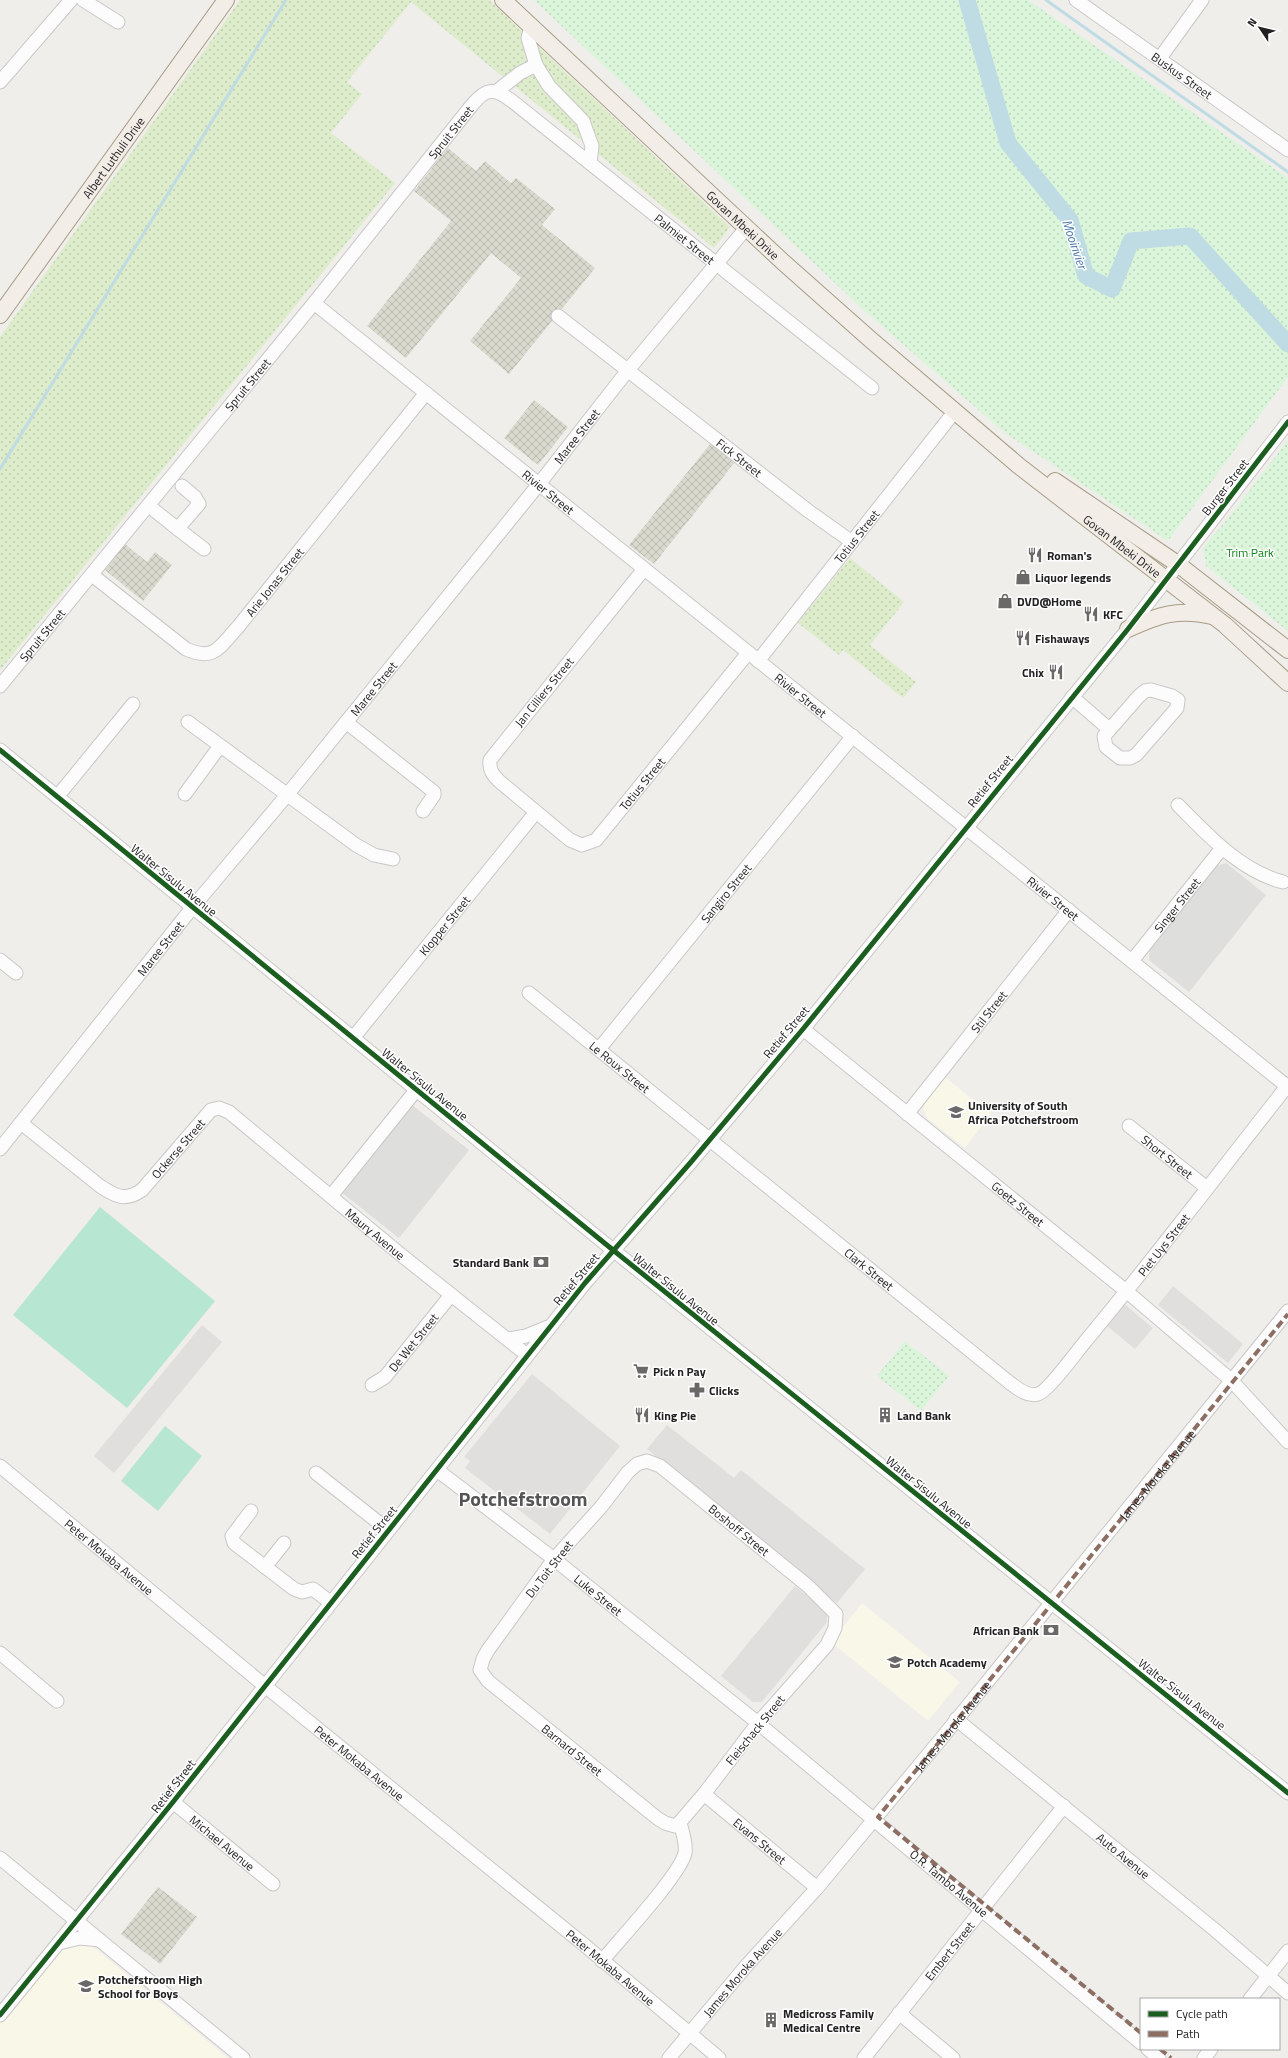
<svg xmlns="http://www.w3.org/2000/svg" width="1288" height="2058" font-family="'Titillium Web',sans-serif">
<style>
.education{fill:#f8f7e8}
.religious{fill:#dededc}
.construction{fill:url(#construction-cross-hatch)}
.grass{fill:url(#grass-dots)}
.park{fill:url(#park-dots)}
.pitch{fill:#b7e6d2}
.parking{fill:#e0dfde}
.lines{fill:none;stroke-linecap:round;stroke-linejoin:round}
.stream{stroke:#bfdbe3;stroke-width:3}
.river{stroke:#bfdbe3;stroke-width:17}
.minor-casing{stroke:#c9c8c7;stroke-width:15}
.major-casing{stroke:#a79c86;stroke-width:18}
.minor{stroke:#fdfcfc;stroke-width:13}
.major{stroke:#f3ede7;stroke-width:16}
.quiet{stroke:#8d6e63;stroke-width:4;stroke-dasharray:8 4;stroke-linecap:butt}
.cycleway-casing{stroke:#fff;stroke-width:8}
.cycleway{stroke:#1b5e20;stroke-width:5}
.labels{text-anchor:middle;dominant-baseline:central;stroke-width:3;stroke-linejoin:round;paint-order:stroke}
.street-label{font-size:12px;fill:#222;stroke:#fff}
.park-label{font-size:12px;fill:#0c8416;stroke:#fff}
.poi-label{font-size:12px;font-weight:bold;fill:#222;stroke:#fff;text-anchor:start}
.water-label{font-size:13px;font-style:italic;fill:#4a7aab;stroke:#fff}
.town-label{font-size:20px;font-weight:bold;fill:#555;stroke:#fff}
</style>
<defs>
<pattern id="construction-cross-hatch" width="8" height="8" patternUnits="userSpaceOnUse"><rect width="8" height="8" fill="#d9d9cd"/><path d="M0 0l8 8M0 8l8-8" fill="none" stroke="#babab0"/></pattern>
<pattern id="grass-dots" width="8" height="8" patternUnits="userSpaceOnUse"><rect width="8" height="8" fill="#ddeccb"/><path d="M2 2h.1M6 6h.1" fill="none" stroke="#bdcaae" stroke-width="1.8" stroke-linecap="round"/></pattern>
<pattern id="park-dots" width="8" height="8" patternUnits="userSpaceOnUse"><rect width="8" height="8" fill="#daf5da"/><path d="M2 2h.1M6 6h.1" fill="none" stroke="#bbd2bb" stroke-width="1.8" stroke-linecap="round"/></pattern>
</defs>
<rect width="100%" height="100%" fill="#f0eeeb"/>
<g class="education">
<polygon points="945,1077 991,1114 965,1148 928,1119 923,1110 926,1100"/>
<polygon points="862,1603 960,1682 928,1721 831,1642"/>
<polygon points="90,1944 228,2058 0,2058 0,2023 62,1948"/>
</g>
<g class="religious">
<polygon points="1226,863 1266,895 1189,992 1149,960 1150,945 1212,867"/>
<polygon points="411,1104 469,1150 399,1238 341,1192"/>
</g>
<g class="construction">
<polygon points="448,148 476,171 485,161 511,183 516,178 555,209 542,225 595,268 509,374 470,341 521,278 491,253 406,358 367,326 451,221 414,191"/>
<polygon points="534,400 568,427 538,465 504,438"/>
<polygon points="711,443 735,462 654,564 629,545"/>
<polygon points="125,544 147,562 155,552 172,565 143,601 105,570"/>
<polygon points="158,1887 197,1917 160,1964 121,1934"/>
</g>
<g class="grass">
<polygon points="240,0 489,0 730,227 714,248 411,2 347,82 362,94 331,133 395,183 0,670 0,337"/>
<polygon points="850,558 904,602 870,645 916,682 903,698 843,650 839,655 798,623"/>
</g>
<g class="park">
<polygon points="534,0 1028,0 1288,178 1288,377 1168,541 1005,433 867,313"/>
<polygon points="1288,440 1288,631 1206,566 1203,548 1234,511"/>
<polygon points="905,1341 949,1376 921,1411 877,1376"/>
</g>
<g class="pitch">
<polygon points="100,1207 215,1301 127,1408 13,1315"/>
<polygon points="165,1426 202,1456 158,1511 121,1481"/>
</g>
<g class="parking">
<polygon points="1173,1286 1243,1344 1228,1363 1158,1305"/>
<polygon points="1123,1303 1153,1328 1135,1349 1106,1325"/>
<polygon points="202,1325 222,1342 114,1473 94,1456"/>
<polygon points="532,1374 620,1446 550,1534 465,1468 470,1461 464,1457"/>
<polygon points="667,1425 734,1478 741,1470 865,1569 837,1603 647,1449"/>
<polygon points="795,1586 827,1612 827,1622 762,1702 753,1702 721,1676"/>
</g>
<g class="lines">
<g class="stream">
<polyline points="1046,0 1288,172"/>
<polyline points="0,469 286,0"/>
</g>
<polyline class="river" points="967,0 1008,143 1070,220 1086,276 1112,289 1131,241 1190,236 1288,344"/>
<defs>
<g id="minor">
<polyline points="83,0 118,22"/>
<path id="s1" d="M 1076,0 L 1288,150"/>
<polyline points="531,27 528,38 536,65 549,86 583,121 592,146 590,163"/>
<polyline points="1160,58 1202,0"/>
<polyline points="0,82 71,0"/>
<polyline points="497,91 520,73 536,65"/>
<path id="s2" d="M 314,303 L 1288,1087"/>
<path id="s3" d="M 558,316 L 807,510 L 852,542"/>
<polyline points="149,506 174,526 179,527 199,504 195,497 182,486"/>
<polyline points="174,526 204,549"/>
<path id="s4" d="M 644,569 L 490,760 C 489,769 492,774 499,781 L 570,840 L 582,845 L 596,840 L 748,653"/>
<path id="s5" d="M 92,575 L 186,649 C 215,662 220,646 238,627 L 426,393"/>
<path id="s6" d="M 758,661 L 955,411"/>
<path id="s7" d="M 0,686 L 314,303 L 472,105 C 487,87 494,88 512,101 L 872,388"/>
<polygon points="1151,690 1172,696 1178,700 1177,708 1136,755 1130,758 1120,758 1106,747 1104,736 1139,696 1145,691"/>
<polyline points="1072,697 1109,729"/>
<polyline points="188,722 356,845 374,855 393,859"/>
<polyline points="346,722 434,792 434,795 423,811"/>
<polyline points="0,750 613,1250 1288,1793"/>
<polyline points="185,794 220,746"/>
<polyline points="57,797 133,704"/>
<path d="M 1178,805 C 1208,835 1240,871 1283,882"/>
<polyline points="0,960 16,973"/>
<path id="s8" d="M 1132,961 L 1222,848"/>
<path id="s9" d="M 529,993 L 1010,1383 C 1018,1389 1028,1397 1038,1394 C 1047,1392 1076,1353 1084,1343 C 1154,1259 1220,1171 1288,1085"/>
<path id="s10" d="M 803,1029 L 1126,1291 L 1231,1380 L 1288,1442"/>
<path id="s11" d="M 353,1038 L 536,812"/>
<path id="s12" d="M 599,1049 L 853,736"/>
<path id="s13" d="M 907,1114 L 1069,910"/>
<path id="s14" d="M 21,1123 L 100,1186 C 115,1196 125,1202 142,1190 L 211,1110 L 219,1108 L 229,1112 L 400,1254 L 527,1355"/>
<path id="s15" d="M 1129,1126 L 1207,1188"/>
<path id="s16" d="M 0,1149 L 192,908 L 287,795 L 539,484 L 628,370 L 747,227"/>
<polyline points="331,1196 417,1089"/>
<polyline points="508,1339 526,1336 548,1327"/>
<path id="s17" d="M 372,1385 L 385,1377 L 451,1295"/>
<polygon points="647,1461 660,1466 808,1586 836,1614 835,1628 827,1645 758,1723 704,1794 680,1822 675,1826 665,1823 657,1818 488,1681 480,1670 483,1659 488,1650 554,1559 601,1507 628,1472 637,1464"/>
<path id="s18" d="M 0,1466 L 265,1686 L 582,1943 L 719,2058"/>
<path id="s19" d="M 437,1470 L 554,1559 L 758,1723 L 1141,2043"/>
<polyline points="316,1473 388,1530"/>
<polyline points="251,1511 232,1536 234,1543 294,1589 302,1592 313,1589 330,1602"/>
<polyline points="265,1567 284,1543"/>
<polyline points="0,1653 57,1701"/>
<path id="s20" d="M 956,1719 L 1215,1930 L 1288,1993"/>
<path id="s21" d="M 704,1794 L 817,1888"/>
<path id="s22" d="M 173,1802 L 273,1884"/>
<polyline points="0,1858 243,2058"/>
<polyline points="59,1943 80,1938 100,1940"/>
<path d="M 602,1961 C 619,1940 680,1875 685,1853 C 687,1844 682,1832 680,1822"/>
<polyline points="1250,1999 1288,1951"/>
<polyline points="899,2013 953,2058"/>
<polyline points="0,2015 173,1802 585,1283 691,1162 803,1029 1128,629 1288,422"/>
<polyline points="1148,2049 1159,2058"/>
<path id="s23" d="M 669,2058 L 747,1965 L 817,1888 L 941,1739 L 1288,1311"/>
<path id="s24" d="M 864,2058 L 1064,1806"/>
<polyline points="1204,2058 1211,2049"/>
</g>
<g id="major">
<path id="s25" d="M 503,0 L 783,262 L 871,340 L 1019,466 L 1225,625 L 1288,683"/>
<path id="s26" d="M 0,315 L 226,0"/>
<polyline points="1055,481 1179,565 1288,650"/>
<path d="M 1128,629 C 1159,615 1178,608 1212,616"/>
</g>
</defs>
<use href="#minor" class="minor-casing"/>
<use href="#major" class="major-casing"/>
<use href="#minor" class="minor"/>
<use href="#major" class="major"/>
<g class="quiet">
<path id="s27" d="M 1141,2033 L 878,1817 L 1288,1314"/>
<polyline points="1160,2049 1171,2058"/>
</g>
<defs>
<g id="cycleway">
<polyline points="0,750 613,1250 1288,1793"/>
<polyline points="0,2015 173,1802 585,1283 691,1162 803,1029 1128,629 1288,422"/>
</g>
</defs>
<use href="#cycleway" class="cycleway-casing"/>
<use href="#cycleway" class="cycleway"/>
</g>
<defs>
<symbol id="restaurant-bare" viewBox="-9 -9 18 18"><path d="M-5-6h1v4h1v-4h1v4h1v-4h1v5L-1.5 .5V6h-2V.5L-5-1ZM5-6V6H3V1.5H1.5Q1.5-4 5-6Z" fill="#6a6968" stroke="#fff" stroke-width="2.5" paint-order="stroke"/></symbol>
<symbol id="shop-bare" viewBox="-9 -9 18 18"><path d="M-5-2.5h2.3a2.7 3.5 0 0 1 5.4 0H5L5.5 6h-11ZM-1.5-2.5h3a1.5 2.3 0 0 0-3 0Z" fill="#6a6968" stroke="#fff" stroke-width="2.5" paint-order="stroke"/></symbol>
<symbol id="university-bare" viewBox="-9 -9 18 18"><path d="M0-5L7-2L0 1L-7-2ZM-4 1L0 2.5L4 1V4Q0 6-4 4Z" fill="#6a6968" stroke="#fff" stroke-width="2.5" paint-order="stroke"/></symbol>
<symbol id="bank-bare" viewBox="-9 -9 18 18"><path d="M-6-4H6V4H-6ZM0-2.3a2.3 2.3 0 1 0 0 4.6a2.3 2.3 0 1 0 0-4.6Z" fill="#6a6968" stroke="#fff" stroke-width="2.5" paint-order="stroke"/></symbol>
<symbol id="supermarket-bare" viewBox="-9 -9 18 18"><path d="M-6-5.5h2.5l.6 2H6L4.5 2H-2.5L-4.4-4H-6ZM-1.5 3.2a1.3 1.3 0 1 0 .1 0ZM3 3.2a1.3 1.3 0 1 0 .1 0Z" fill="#6a6968" stroke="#fff" stroke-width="2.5" paint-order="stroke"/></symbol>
<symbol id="pharmacy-bare" viewBox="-9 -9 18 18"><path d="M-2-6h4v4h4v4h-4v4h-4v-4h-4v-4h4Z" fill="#6a6968" stroke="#fff" stroke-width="2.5" paint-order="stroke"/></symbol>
<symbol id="building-bare" viewBox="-9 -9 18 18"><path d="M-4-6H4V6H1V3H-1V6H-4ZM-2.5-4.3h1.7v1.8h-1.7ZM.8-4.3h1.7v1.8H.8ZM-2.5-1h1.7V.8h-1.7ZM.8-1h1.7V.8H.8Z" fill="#6a6968" stroke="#fff" stroke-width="2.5" paint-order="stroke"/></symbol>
<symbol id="school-bare" viewBox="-9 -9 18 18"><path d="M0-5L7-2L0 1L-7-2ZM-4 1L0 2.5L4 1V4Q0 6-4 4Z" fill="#6a6968" stroke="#fff" stroke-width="2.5" paint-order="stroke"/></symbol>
</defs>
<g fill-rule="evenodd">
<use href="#restaurant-bare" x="1024" y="544" width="22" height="22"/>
<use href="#shop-bare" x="1012" y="566" width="22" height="22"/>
<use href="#shop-bare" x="994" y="590" width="22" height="22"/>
<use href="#restaurant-bare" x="1080" y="603" width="22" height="22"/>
<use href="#restaurant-bare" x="1012" y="627" width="22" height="22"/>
<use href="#restaurant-bare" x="1045" y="661" width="22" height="22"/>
<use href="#university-bare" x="945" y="1101" width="22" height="22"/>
<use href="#bank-bare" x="530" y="1251" width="22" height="22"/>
<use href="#supermarket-bare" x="630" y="1360" width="22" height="22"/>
<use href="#pharmacy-bare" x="686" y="1379" width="22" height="22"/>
<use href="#restaurant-bare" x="631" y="1404" width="22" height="22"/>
<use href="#building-bare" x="874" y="1404" width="22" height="22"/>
<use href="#bank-bare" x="1040" y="1619" width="22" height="22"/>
<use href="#school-bare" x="884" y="1651" width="22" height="22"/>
<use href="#school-bare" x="75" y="1975" width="22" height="22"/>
<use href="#building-bare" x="760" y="2009" width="22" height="22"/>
</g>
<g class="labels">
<g class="street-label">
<text stroke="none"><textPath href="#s1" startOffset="130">Buskus Street</textPath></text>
<text stroke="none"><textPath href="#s7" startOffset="714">Spruit Street</textPath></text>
<text stroke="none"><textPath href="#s26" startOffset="194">Albert Luthuli Drive</textPath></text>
<text stroke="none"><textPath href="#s25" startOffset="329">Govan Mbeki Drive</textPath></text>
<text stroke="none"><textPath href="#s7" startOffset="1017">Palmiet Street</textPath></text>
<text stroke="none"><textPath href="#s7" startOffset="390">Spruit Street</textPath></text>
<text stroke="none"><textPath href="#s16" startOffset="917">Maree Street</textPath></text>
<text stroke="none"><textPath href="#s3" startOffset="230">Fick Street</textPath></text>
<text transform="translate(1225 487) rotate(-52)">Burger Street</text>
<text stroke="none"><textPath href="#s2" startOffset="301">Rivier Street</textPath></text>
<text stroke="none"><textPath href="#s6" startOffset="159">Totius Street</textPath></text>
<text stroke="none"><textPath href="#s25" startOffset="826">Govan Mbeki Drive</textPath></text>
<text stroke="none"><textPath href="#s5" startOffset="241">Arie Jonas Street</textPath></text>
<text stroke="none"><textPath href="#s7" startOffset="66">Spruit Street</textPath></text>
<text stroke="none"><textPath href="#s16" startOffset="593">Maree Street</textPath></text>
<text transform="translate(544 692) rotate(-51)">Jan Cilliers Street</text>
<text stroke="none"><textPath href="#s2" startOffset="625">Rivier Street</textPath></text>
<text transform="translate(990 781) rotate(-51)">Retief Street</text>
<text stroke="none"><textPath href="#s4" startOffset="462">Totius Street</textPath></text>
<text transform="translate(174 880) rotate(39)">Walter Sisulu Avenue</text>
<text stroke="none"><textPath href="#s12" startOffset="201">Sangiro Street</textPath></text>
<text stroke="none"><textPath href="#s2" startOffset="949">Rivier Street</textPath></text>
<text stroke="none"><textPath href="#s8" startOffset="72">Singer Street</textPath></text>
<text stroke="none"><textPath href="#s11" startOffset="145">Klopper Street</textPath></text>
<text stroke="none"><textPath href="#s16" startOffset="257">Maree Street</textPath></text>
<text stroke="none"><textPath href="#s13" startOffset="131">Stil Street</textPath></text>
<text transform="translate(786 1032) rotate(-50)">Retief Street</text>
<text stroke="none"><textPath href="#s9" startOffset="117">Le Roux Street</textPath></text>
<text transform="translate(425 1084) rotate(39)">Walter Sisulu Avenue</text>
<text stroke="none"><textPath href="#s14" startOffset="202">Ockerse Street</textPath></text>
<text stroke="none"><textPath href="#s15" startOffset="49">Short Street</textPath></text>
<text stroke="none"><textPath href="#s10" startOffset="277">Goetz Street</textPath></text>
<text stroke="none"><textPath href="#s14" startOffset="462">Maury Avenue</textPath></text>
<text stroke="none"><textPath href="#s9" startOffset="846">Piet Uys Street</textPath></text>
<text stroke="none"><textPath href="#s9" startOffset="438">Clark Street</textPath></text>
<text transform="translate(576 1279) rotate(-50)">Retief Street</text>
<text transform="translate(676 1289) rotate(39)">Walter Sisulu Avenue</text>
<text stroke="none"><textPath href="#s17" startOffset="60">De Wet Street</textPath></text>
<text stroke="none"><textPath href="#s27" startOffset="782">James Moroka Avenue</textPath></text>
<text transform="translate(929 1492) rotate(39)">Walter Sisulu Avenue</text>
<text transform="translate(739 1530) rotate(39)">Boshoff Street</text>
<text transform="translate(374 1532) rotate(-51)">Retief Street</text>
<text stroke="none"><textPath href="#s18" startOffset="142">Peter Mokaba Avenue</textPath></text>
<text transform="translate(549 1569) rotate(-52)">Du Toit Street</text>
<text stroke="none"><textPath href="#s19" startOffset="204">Luke Street</textPath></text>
<text transform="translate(1182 1694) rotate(38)">Walter Sisulu Avenue</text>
<text stroke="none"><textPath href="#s27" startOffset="458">James Moroka Avenue</textPath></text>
<text transform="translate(755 1730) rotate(-51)">Fleischack Street</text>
<text transform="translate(572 1750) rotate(39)">Barnard Street</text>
<text stroke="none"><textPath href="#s18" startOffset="466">Peter Mokaba Avenue</textPath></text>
<text transform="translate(173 1786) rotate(-52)">Retief Street</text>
<text stroke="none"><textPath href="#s21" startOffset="73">Evans Street</textPath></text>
<text stroke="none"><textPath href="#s22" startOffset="64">Michael Avenue</textPath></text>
<text stroke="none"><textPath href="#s20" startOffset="216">Auto Avenue</textPath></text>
<text stroke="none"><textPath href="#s19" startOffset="658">O.R. Tambo Avenue</textPath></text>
<text stroke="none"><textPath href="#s24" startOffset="137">Embert Street</textPath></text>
<text stroke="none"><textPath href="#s18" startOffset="790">Peter Mokaba Avenue</textPath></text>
<text stroke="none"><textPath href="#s23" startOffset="113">James Moroka Avenue</textPath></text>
</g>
<g class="park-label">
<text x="1250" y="552">Trim Park</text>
</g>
<g class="poi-label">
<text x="1047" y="555">Roman's</text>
<text x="1035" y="577">Liquor legends</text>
<text x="1017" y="601">DVD@Home</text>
<text x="1103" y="614">KFC</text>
<text x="1035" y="638">Fishaways</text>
<text x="1044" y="672" text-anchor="end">Chix</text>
<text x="968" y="1105">University of South<tspan x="968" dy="14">Africa Potchefstroom</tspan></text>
<text x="529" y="1262" text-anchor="end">Standard Bank</text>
<text x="653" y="1371">Pick n Pay</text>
<text x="709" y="1390">Clicks</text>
<text x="654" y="1415">King Pie</text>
<text x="897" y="1415">Land Bank</text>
<text x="1039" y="1630" text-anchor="end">African Bank</text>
<text x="907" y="1662">Potch Academy</text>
<text x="98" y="1979">Potchefstroom High<tspan x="98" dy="14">School for Boys</tspan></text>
<text x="783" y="2013">Medicross Family<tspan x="783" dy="14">Medical Centre</tspan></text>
</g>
<g class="water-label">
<text transform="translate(1075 244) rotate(71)">Mooirivier</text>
</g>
<g class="town-label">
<text x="523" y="1498">Potchefstroom</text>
</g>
</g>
<rect x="1140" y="1998" width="140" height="52" fill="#ffffff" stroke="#a7a7a7"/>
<rect x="1148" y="2011" width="20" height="6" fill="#1b5e20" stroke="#a7a7a7"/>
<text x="1176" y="2018" font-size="12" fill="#222222">Cycle path</text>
<rect x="1148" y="2031" width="20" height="6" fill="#8d6e63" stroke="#a7a7a7"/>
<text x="1176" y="2038" font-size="12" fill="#222222">Path</text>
<g transform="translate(1260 28) rotate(305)" stroke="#ffffff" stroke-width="3" paint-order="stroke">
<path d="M0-3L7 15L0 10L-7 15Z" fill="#222222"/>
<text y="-6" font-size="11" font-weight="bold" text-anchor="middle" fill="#222222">N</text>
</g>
</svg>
